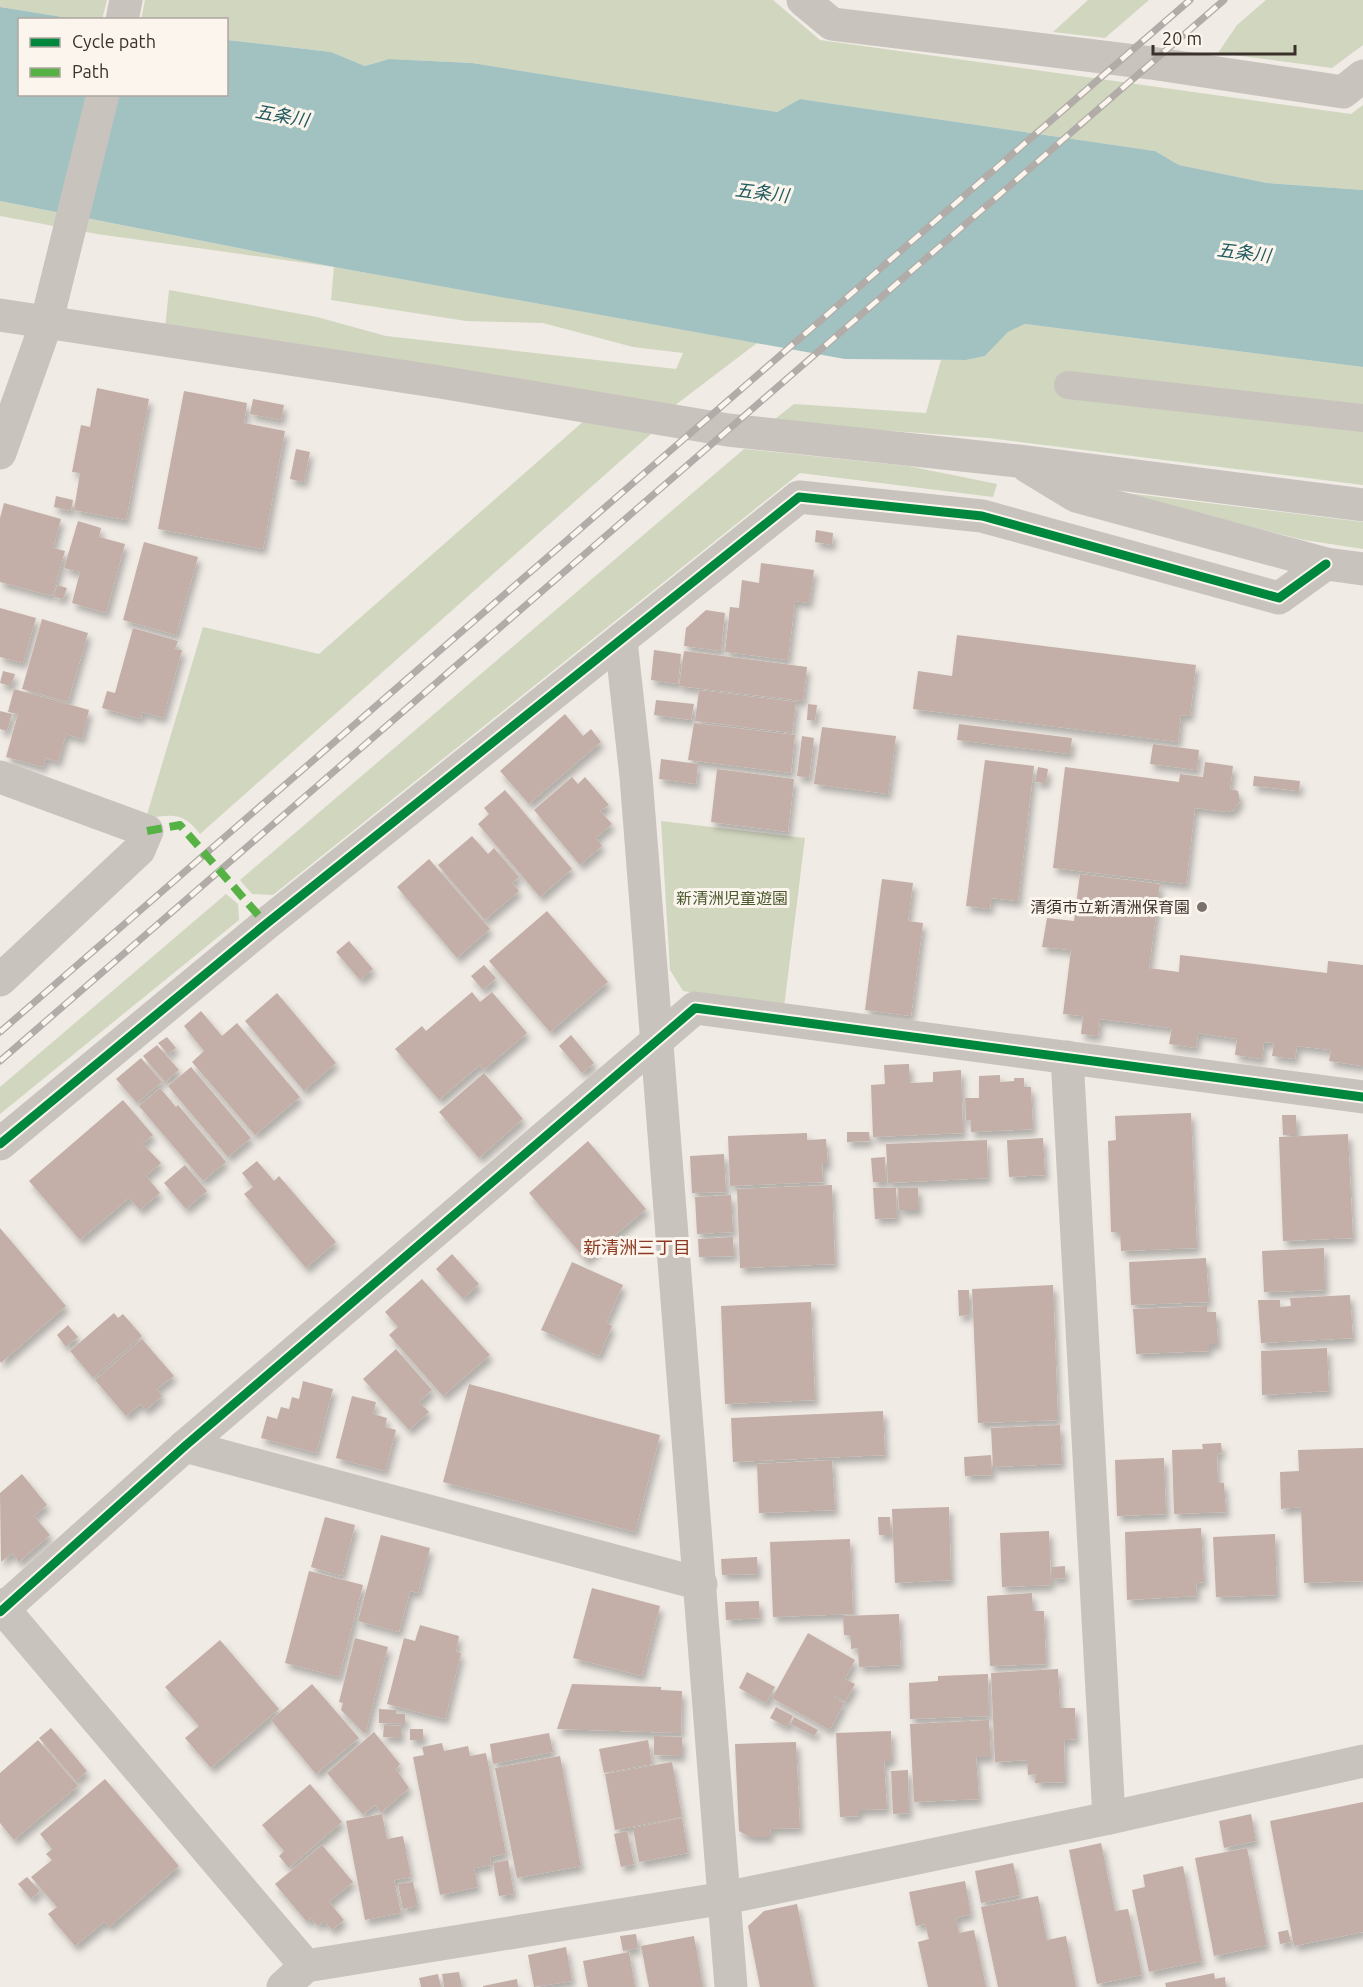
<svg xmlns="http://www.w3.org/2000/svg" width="1363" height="1987" font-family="Ubuntu,'Noto Sans JP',sans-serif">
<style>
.green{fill:#d1d6bf}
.water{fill:#a1c2c1}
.building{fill:#c3afa7;filter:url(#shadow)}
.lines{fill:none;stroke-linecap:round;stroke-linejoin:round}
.service{stroke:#c9c3be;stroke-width:28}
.minor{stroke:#c9c3be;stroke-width:33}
.rail-casing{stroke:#b1aca8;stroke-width:7}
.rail{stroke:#fbf5ee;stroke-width:4.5;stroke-dasharray:14;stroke-linecap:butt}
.quiet{stroke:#57b246;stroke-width:8;stroke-dasharray:15 8;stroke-linecap:butt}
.cycleway-casing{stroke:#fbf5ee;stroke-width:13}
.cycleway{stroke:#00873e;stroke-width:9}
.poi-dot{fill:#7a716c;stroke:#fbf5ee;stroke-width:2}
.labels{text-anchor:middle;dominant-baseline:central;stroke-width:6;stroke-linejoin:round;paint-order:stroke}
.park-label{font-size:16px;fill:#4a5a2e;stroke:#fbf5ee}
.poi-label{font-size:16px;fill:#3b302b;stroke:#fbf5ee;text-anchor:end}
.water-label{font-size:18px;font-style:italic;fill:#1f5a5e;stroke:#fbf5ee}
.neighbourhood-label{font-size:18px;fill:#8c3b22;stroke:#fbf5ee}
</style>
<defs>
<filter id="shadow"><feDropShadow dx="3.5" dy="6" stdDeviation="3" flood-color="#0004"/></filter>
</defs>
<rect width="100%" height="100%" fill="#f0ebe5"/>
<g class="green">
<polygon points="0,0 107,0 102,20 75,19 0,7"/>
<polygon points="145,0 773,0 820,40 1351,114 1363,105 1363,190 1267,183 1179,165 1155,151 800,99 777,112 472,63 389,59 365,66 331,52 227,40 226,20 141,20"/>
<polygon points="1088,0 1149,0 1105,38 1053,32"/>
<polygon points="1266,0 1363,0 1363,45 1332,68 1218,53 1237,25"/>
<polygon points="0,201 334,267 757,343 674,406 165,328 169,290 317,317 386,336 676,369 683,353 633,347 543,323 466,321 331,300 334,267 97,234 0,216"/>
<polygon points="1025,324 1363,367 1363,485 988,438 771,422 794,404 926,413 941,360 966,360 985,356 1008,332"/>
<path d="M 585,420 L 652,433 L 200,834 C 182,811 173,815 146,818 L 203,627 L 319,654 Z"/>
<polygon points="744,449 908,466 997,484 993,497 800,473 273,895 252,894 240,880"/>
<polygon points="1110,491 1363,522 1363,549 1304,540"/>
<polygon points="661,821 805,838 784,1007 683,991 670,970"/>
<polygon points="226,894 238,904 239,920 0,1114 0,1087"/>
</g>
<polygon class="water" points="0,7 75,19 20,20 20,94 226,94 227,40 331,52 365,66 389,59 472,63 777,112 800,99 1155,151 1179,165 1267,183 1363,190 1363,367 1025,324 1008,332 985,356 966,360 845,359 334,267 0,201"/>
<g class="building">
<polygon points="97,388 149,399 126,520 74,510 80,473 72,472 81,425 90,427"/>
<polygon points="184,391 247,403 244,423 285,431 263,549 158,529"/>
<polygon points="253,399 284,405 281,420 250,414"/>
<polygon points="296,449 310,452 304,482 290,479"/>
<polygon points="56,496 73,500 71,511 54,507"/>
<polygon points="4,503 61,519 53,548 65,551 52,596 0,582 0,518"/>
<polygon points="78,521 101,528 99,537 125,544 106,613 72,603 80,572 64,568"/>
<polygon points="816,530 833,533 832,545 815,542"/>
<polygon points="144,542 198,557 176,635 123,620"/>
<polygon points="761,563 814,570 809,603 795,601 788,660 725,652 730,607 739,608 742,580 759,583"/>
<polygon points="57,585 67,588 63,599 54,597"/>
<polygon points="0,608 36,618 23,663 0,657"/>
<polygon points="706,610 725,613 721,651 684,646 686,628"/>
<polygon points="42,619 88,633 68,702 22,689"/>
<polygon points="133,628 178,641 175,649 182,650 163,718 142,712 141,719 102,708 107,691 115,693"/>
<polygon points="957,635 1196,665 1190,716 1181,715 1178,742 913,709 918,671 952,676"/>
<polygon points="654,650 681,654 678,684 651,680"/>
<polygon points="684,651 807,667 803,701 679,686"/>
<polygon points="3,671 15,674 11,686 0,683"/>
<polygon points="14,689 89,710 82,739 66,734 58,762 46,758 43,767 6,757 18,714 8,712"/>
<polygon points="699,690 796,702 792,733 695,721"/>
<polygon points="656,700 694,704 691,720 654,715"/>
<polygon points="808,704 817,705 815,721 807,720"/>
<polygon points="0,711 12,714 7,731 0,729"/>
<polygon points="565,714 583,736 591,729 601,742 529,804 500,771"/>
<polygon points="694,723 795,735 791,773 688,760"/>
<polygon points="959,724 1072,738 1070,754 957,740"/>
<polygon points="822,727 896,736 888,794 814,784"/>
<polygon points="802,736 814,738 809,778 797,776"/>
<polygon points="1153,744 1199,750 1197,770 1150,764"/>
<polygon points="661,759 698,764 696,784 659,779"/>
<polygon points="985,760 1034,766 1018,901 991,898 990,909 966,906"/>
<polygon points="1205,762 1233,766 1230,789 1238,791 1240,801 1234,810 1227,812 1195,808 1186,884 1053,868 1065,767 1179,782 1180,774 1203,777"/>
<polygon points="1038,767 1048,769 1046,783 1035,782"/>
<polygon points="717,769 794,779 788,832 711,822"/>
<polygon points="1254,776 1300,781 1299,791 1253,786"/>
<polygon points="572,777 578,784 585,777 609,805 600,811 612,824 596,838 602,846 580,865 534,810"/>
<polygon points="505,790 572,869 540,897 478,824 489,814 484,808"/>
<polygon points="472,836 488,854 494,848 519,877 512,883 519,891 485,920 438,865"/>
<polygon points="429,859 490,929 457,958 397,887"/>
<polygon points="1080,874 1160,884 1149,968 1179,972 1180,955 1327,973 1328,961 1363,965 1363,1066 1329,1061 1331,1050 1297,1046 1295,1059 1272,1056 1274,1043 1264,1042 1262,1059 1235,1055 1237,1039 1198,1033 1196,1048 1169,1044 1172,1028 1100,1019 1098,1036 1081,1034 1083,1016 1063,1014 1071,950 1042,947 1047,918 1074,921"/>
<polygon points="882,879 913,883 908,921 923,923 911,1016 865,1010"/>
<polygon points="547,911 608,982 550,1032 489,961"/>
<polygon points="349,941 373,969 360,980 336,952"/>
<polygon points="484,965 496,978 483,990 471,976"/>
<polygon points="472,992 480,1002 492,992 527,1033 484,1070 480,1065 439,1100 395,1049 422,1026 426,1031"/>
<polygon points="277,993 336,1063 304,1091 245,1021"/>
<polygon points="201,1011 222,1036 237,1023 300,1097 255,1135 192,1062 204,1051 184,1026"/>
<polygon points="571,1035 594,1063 582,1073 559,1046"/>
<polygon points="167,1037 176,1048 168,1054 158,1043"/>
<polygon points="157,1045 179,1070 165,1082 143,1056"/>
<polygon points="141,1058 162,1082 137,1103 116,1079"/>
<polygon points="909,1064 910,1083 933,1082 933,1072 961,1070 963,1133 873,1137 871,1085 885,1084 884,1065"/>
<polygon points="191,1067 251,1138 228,1157 168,1086"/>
<polygon points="484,1073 523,1119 479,1158 439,1112"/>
<polygon points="1000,1075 1000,1082 1014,1081 1014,1078 1024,1078 1024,1087 1031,1087 1033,1129 971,1132 971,1120 966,1121 965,1098 979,1098 979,1076"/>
<polygon points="160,1088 176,1107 178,1105 226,1162 203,1181 139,1106"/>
<polygon points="123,1100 153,1135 143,1144 161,1163 146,1176 160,1193 140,1210 129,1198 80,1240 29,1181"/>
<polygon points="1191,1113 1197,1248 1121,1251 1120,1232 1111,1232 1108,1141 1116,1140 1115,1116"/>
<polygon points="1282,1115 1296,1115 1297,1135 1283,1135"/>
<polygon points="847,1132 869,1132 870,1141 847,1142"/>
<polygon points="807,1133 807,1140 826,1139 828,1164 822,1164 823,1182 730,1186 728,1136"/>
<polygon points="1348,1134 1353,1238 1283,1241 1279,1137"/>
<polygon points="1043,1138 1045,1175 1009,1177 1007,1140"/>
<polygon points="987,1140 988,1178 888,1183 886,1144"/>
<polygon points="588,1141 646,1209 586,1260 529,1193"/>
<polygon points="724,1154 726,1192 692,1193 690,1156"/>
<polygon points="885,1157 886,1182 873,1182 871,1158"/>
<polygon points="257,1161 274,1181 279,1176 336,1242 306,1268 244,1194 253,1187 242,1173"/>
<polygon points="185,1165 207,1191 186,1209 164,1183"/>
<polygon points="832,1185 835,1264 740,1268 737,1189"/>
<polygon points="873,1188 896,1188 897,1218 875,1219"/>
<polygon points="898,1188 918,1188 919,1210 899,1210"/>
<polygon points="731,1195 733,1232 697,1234 695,1197"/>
<polygon points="0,1228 66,1306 1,1363 0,1361"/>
<polygon points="733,1237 734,1256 699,1257 698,1239"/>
<polygon points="1324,1248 1325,1290 1264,1292 1262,1251"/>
<polygon points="452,1254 479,1284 463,1299 436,1269"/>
<polygon points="1206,1258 1209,1302 1131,1305 1129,1262"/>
<polygon points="572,1262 623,1285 606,1323 612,1326 599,1356 541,1330"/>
<polygon points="422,1279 490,1355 443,1396 389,1335 398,1327 385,1312"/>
<polygon points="1053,1285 1058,1420 978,1423 972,1289"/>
<polygon points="958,1290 969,1290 969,1315 959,1316"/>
<polygon points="1350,1295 1353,1338 1261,1343 1258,1300 1280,1300 1280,1307 1291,1306 1290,1298"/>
<polygon points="811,1302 815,1400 725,1404 721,1306"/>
<polygon points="1207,1306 1207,1312 1216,1312 1218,1344 1209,1344 1209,1351 1136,1354 1133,1309"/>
<polygon points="114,1313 118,1318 123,1314 142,1336 93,1378 70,1351"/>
<polygon points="68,1325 78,1337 66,1347 57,1335"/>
<polygon points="142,1339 174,1376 157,1389 162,1396 146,1410 140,1404 126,1416 95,1380"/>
<polygon points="1327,1348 1329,1391 1262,1395 1261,1351"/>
<polygon points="396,1349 432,1390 419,1402 429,1412 409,1430 363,1379"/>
<polygon points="303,1381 333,1389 316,1453 261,1438 267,1416 277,1419 281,1407 289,1409 292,1397 299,1399"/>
<polygon points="469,1384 660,1435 635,1532 443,1482"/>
<polygon points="352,1396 376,1402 373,1414 387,1418 385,1427 396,1430 385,1471 336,1458"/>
<polygon points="883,1411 885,1455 733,1462 731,1418"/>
<polygon points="1060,1425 1062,1464 993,1467 991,1428"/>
<polygon points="1221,1443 1222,1453 1217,1454 1218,1483 1224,1483 1226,1512 1174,1514 1172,1450 1203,1449 1202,1444"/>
<polygon points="1363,1448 1363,1581 1304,1583 1301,1507 1281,1509 1280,1472 1299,1471 1298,1450"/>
<polygon points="991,1455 992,1475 965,1476 964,1457"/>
<polygon points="1164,1458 1166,1514 1117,1516 1115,1460"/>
<polygon points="832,1460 835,1510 759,1513 757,1464"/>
<polygon points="22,1474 47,1505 34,1516 50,1535 19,1562 12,1553 1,1562 0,1493"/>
<polygon points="949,1507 951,1580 895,1583 892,1509"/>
<polygon points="325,1517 355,1525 342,1576 311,1567"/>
<polygon points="878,1517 890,1517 891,1535 879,1535"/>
<polygon points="1201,1528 1204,1582 1196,1583 1197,1596 1127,1600 1125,1532"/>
<polygon points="1049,1531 1051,1585 1002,1587 1000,1533"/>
<polygon points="1275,1534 1277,1595 1216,1597 1213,1537"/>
<polygon points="381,1535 430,1548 418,1593 410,1591 399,1632 358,1621"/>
<polygon points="850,1539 853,1614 773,1617 770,1542"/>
<polygon points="757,1557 758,1574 722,1575 721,1559"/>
<polygon points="1065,1566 1065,1578 1052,1579 1052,1567"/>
<polygon points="309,1571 363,1585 339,1677 285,1663"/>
<polygon points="592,1588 660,1606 642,1676 573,1658"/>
<polygon points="1032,1593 1033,1611 1044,1611 1046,1664 990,1666 987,1596"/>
<polygon points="759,1601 760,1618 726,1620 725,1602"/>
<polygon points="899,1614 901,1665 859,1667 858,1648 851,1649 851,1635 844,1635 843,1616"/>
<polygon points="420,1625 459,1636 456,1652 461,1653 445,1719 387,1704 404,1638 415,1641"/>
<polygon points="808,1633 855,1660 845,1679 855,1684 845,1702 836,1696 834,1698 844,1703 830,1730 772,1698"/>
<polygon points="355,1638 388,1647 365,1734 341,1710 343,1703 339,1702"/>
<polygon points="220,1640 279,1709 211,1768 185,1738 199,1726 165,1687"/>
<polygon points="1058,1669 1060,1708 1075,1708 1076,1739 1064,1740 1065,1782 1035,1783 1036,1774 1028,1775 1027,1760 995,1762 991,1673"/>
<polygon points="747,1672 775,1687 766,1703 739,1688"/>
<polygon points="988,1674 989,1716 910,1719 909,1683 938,1681 938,1676"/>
<polygon points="312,1684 359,1738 316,1774 271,1720"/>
<polygon points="572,1684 661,1687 661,1690 682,1691 681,1733 557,1729"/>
<polygon points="776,1707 793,1716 787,1727 770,1718"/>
<polygon points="379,1709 396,1710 396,1714 405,1714 405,1724 379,1723"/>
<polygon points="794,1717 818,1730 814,1736 791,1724"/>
<polygon points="989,1720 991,1757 976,1757 979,1799 914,1802 910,1724"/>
<polygon points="384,1725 401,1726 401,1738 383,1737"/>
<polygon points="51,1728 87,1771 76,1781 39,1738"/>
<rect x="410" y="1729" width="13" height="11"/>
<polygon points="891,1731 892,1761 884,1761 887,1809 859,1810 859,1816 840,1817 836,1733"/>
<polygon points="374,1732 400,1764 396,1769 409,1788 381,1813 375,1805 363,1815 327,1773"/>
<polygon points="549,1733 553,1752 493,1764 490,1744"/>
<polygon points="654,1736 682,1737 682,1756 654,1755"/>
<polygon points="38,1740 78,1786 14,1840 0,1823 0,1773"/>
<polygon points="648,1740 652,1764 604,1773 599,1749"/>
<polygon points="796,1742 800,1828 770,1829 771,1837 750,1837 739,1831 735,1744"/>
<polygon points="442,1743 444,1751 468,1746 470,1756 486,1753 506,1854 490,1857 491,1865 474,1868 478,1887 440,1895 413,1757 424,1755 422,1747"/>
<polygon points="560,1756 581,1866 517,1878 495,1768"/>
<polygon points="672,1762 682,1817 615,1830 605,1774"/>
<polygon points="908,1770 909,1813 893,1814 891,1771"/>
<polygon points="105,1779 179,1866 109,1927 104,1922 75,1946 48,1914 57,1907 31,1877 52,1860 46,1854 52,1849 40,1834"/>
<polygon points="310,1784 342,1822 289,1868 279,1856 284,1851 262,1825"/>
<polygon points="1363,1802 1363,1932 1294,1946 1270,1821"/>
<polygon points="382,1814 387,1839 403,1836 411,1877 394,1880 401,1913 365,1920 346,1821"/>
<polygon points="1251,1814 1256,1841 1224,1848 1219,1821"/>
<polygon points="682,1818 688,1853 639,1862 633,1828"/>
<polygon points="627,1831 634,1864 621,1867 614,1834"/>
<polygon points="1101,1843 1115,1911 1128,1909 1142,1975 1097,1984 1069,1850"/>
<polygon points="322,1845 353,1882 329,1902 344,1920 332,1930 324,1921 318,1926 311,1918 307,1922 275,1884"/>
<polygon points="1247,1848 1267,1945 1214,1956 1195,1858"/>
<polygon points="508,1860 514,1894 499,1896 493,1863"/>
<polygon points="1013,1863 1020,1895 981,1903 975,1871"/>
<polygon points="1183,1866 1202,1961 1149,1972 1132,1890 1145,1887 1143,1875"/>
<polygon points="27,1877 40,1891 31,1899 18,1884"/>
<polygon points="965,1881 971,1914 956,1918 959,1933 974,1930 986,1987 928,1987 918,1942 929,1939 925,1924 916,1926 909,1892"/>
<polygon points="413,1882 418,1906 403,1909 398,1884"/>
<polygon points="1038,1896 1047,1940 1066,1936 1076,1987 998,1987 981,1907"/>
<polygon points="797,1904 814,1987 760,1987 748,1926 764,1911"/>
<polygon points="1288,1930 1291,1942 1280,1944 1278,1932"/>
<polygon points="636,1934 638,1948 623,1951 620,1936"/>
<polygon points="694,1936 703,1987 649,1987 641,1946"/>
<polygon points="566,1947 572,1981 534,1987 528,1955"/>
<polygon points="629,1952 635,1987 588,1987 583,1961"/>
<polygon points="459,1972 462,1987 444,1987 442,1974"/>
<polygon points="1214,1973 1215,1979 1225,1977 1226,1987 1166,1987 1165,1983"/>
<polygon points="438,1974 441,1987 421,1987 419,1978"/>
<polygon points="517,1979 518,1987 483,1987 483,1986"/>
</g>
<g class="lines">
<polyline class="service" points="1068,385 1363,418"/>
<g class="minor">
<polyline points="803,0 832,24 1151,63 1343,92 1363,76"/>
<polyline points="122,20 126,0"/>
<polyline points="0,315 440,382 728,430 1018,461 1363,505"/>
<polyline points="0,453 46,324 103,94"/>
<polyline points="1028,467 1076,496 1326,564 1363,569"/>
<polyline points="621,641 636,777 731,1987"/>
<polyline points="0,777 147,831 139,850 0,980"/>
<polyline points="1067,1057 1109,1818"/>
<polyline points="0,1144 266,924 799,497 982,516 1279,598 1326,564"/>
<polyline points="185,1446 701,1584"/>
<polyline points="0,1605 306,1966"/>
<polyline points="0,1612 185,1446 695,1008 1363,1097"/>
<polyline points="283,1987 306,1966 725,1898 1109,1818 1363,1761"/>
</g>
<defs>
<g id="rail">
<polyline points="0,1032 1190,0"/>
<polyline points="0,1061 1224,0"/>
</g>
</defs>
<use href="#rail" class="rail-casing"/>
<use href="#rail" class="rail"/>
<polyline class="quiet" points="147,831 180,825 266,924"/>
<defs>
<g id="cycleway">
<polyline points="0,1144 266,924 799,497 982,516 1279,598 1326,564"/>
<polyline points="0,1612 185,1446 695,1008 1363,1097"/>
</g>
</defs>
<use href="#cycleway" class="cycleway-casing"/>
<use href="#cycleway" class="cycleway"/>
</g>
<circle class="poi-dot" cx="1202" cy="907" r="6"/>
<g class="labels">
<g class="park-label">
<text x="732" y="898">新清洲児童遊園</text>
</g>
<g class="poi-label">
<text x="1190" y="907">清須市立新清洲保育園</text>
</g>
<g class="water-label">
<text transform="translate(282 115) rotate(10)">五条川</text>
<text transform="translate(762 192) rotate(7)">五条川</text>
<text transform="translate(1244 252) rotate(7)">五条川</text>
</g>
<g class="neighbourhood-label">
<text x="637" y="1247">新清洲三丁目</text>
</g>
</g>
<rect x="18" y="18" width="210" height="78" fill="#fbf5ee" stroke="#aea6a0" stroke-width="1.5"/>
<rect x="30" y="38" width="30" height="9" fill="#00873e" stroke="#aea6a0" stroke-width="1.5"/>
<text x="72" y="48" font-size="18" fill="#3b302b">Cycle path</text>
<rect x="30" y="68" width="30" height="9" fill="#57b246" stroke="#aea6a0" stroke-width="1.5"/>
<text x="72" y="78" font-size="18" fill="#3b302b">Path</text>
<path d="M1153 45v9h142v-9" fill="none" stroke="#3b302b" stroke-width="3"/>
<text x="1162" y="45" font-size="18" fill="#3b302b" stroke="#fbf5ee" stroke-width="4.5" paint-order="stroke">20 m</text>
</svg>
